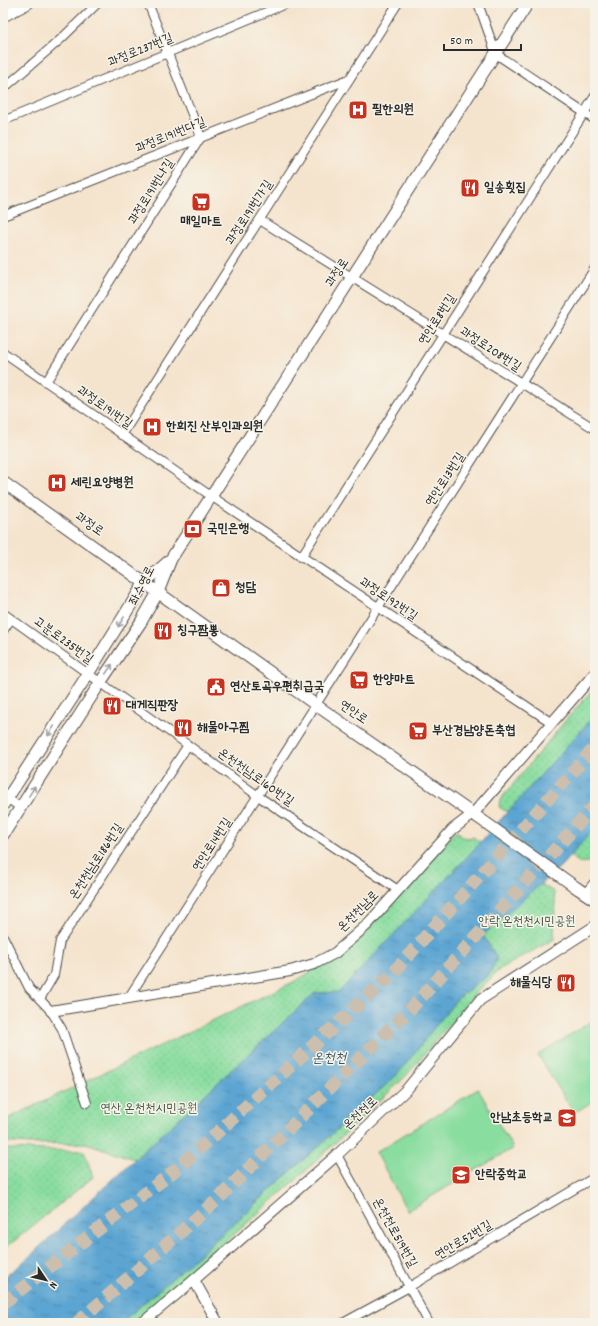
<svg xmlns="http://www.w3.org/2000/svg" width="598" height="1326" font-family="Dekko,'Poor Story',sans-serif">
<style>
.green{fill:#88dd9f;stroke:#5a8465}
.park{fill:url(#park-dots);stroke:#5a8465}
.water{fill:url(#water-ripples);stroke:#43687e}
.lines{fill:none;stroke-linecap:round;stroke-linejoin:round}
.trunk-tunnel{stroke:#cdbfad;stroke-width:13;stroke-dasharray:13 6;stroke-linecap:butt}
.minor-casing{stroke:#494743;stroke-width:10}
.tertiary-casing{stroke:#494743;stroke-width:12}
.secondary-casing{stroke:#494743;stroke-width:13}
.minor{stroke:#fff;stroke-width:8}
.tertiary{stroke:#fff;stroke-width:10}
.secondary{stroke:#fff;stroke-width:11}
.secondary-bridge-casing{stroke:#494743;stroke-width:13;stroke-linecap:butt}
.secondary-bridge{stroke:#fff;stroke-width:11}
.oneway{stroke:#a0a0a0}
.labels{text-anchor:middle;dominant-baseline:central;stroke-width:3;stroke-linejoin:round;paint-order:stroke}
.street-label{font-size:13px;fill:#2b2b2b;stroke:#f7f3e8}
.poi-label{font-size:13px;font-weight:bold;fill:#2b2b2b;stroke:#f7f3e8;text-anchor:start}
.park-label{font-size:13px;fill:#425848;stroke:#f7f3e8}
.water-label{font-size:14px;font-style:italic;fill:#3c5665;stroke:#f7f3e8}
</style>
<defs>
<pattern id="park-dots" width="8" height="8" patternUnits="userSpaceOnUse"><rect width="8" height="8" fill="#88dd9f"/><path d="M2 2h.1M6 6h.1" fill="none" stroke="#76be89" stroke-width="1.8" stroke-linecap="round"/></pattern>
<pattern id="water-ripples" width="26" height="14" patternUnits="userSpaceOnUse"><rect width="26" height="14" fill="#5ba5d2"/><path d="M2 4q2-2 4 0t4 0M15 11q2-2 4 0t4 0" fill="none" stroke="#4b87ab"/></pattern>
</defs>
<rect width="100%" height="100%" fill="#f7f3e8"/>
<filter id="ink" filterUnits="userSpaceOnUse"><feTurbulence type="fractalNoise" baseFrequency=".025" numOctaves="2"/><feDisplacementMap in="SourceGraphic" scale="8" xChannelSelector="R" yChannelSelector="G"/><feConvolveMatrix kernelMatrix="1 2 1 2 8 2 1 2 1" color-interpolation-filters="sRGB"/></filter>
<filter id="wash" filterUnits="userSpaceOnUse"><feTurbulence type="fractalNoise" baseFrequency=".012" numOctaves="4" result="noise"/><feDisplacementMap in="SourceGraphic" scale="16" xChannelSelector="R" yChannelSelector="G"/><feGaussianBlur stdDeviation="0.9" result="paint"/><feColorMatrix in="noise" values="0 0 0 0 0 0 0 0 0 0 0 0 0 0 0 0 0 1.4 0 .05"/><feComposite in="paint" operator="in"/></filter>
<g filter="url(#wash)">
<rect width="100%" height="100%" fill="#f5e4cd"/>
<g class="green">
<polygon points="595,1019 595,1100 574,1113 538,1055"/>
<polygon points="478,1089 513,1148 407,1211 376,1152"/>
</g>
<g class="park">
<polygon points="595,688 595,723 513,816 499,807 500,800 571,714"/>
<polygon points="595,820 595,861 580,863 566,853"/>
<polygon points="456,831 466,838 473,837 487,846 161,1168 86,1143 29,1144 3,1142 3,1121 295,981 317,968 340,957 401,893"/>
<polygon points="534,880 554,892 555,901 554,939 500,969 477,992 405,1077 297,1179 193,1271 174,1286 136,1323 100,1323 475,933"/>
<polygon points="3,1149 84,1151 93,1177 3,1250"/>
</g>
<polygon class="water" points="595,715 595,828 561,866 483,935 497,958 489,975 457,999 398,1074 200,1254 121,1323 3,1323 3,1278 19,1266 315,993 339,992 466,858"/>
</g>
<g filter="url(#ink)">
<g class="lines">
<g class="trunk-tunnel">
<polyline points="3,1303 178,1168 391,975 595,747"/>
<polyline points="77,1323 216,1201 416,1003 595,805"/>
</g>
<defs>
<g id="minor">
<polyline points="478,3 496,54 595,120"/>
<polyline points="3,89 61,39 98,3"/>
<polyline points="3,121 288,3"/>
<polyline points="3,216 349,79"/>
<polyline points="260,220 595,429"/>
<polyline points="3,352 211,496 552,723"/>
<polyline points="46,382 201,137 148,3"/>
<polyline points="122,435 398,3"/>
<polyline points="301,557 595,96"/>
<polyline points="3,613 188,745 258,796 398,890"/>
<polyline points="3,631 11,619"/>
<polyline points="3,795 21,808"/>
<polyline points="3,936 29,988 51,1011 62,1029 87,1103"/>
<polyline points="129,997 595,268"/>
<polyline points="40,999 54,975 60,941 188,745"/>
<polyline points="337,1155 429,1323"/>
<polyline points="343,1323 409,1287 595,1177"/>
</g>
<g id="tertiary">
<polyline points="586,894 595,883"/>
<polyline points="51,1011 290,971 314,964 335,953 367,925 453,829 473,814 595,673"/>
<polyline points="194,1280 218,1323"/>
<polyline points="142,1323 194,1280 337,1155 407,1089 480,1000 595,926"/>
</g>
<g id="secondary">
<polyline points="3,16 28,3"/>
<polyline points="3,482 316,705 486,823"/>
<polyline points="3,805 88,674 145,582 169,561"/>
<polyline points="3,835 100,683 141,622 158,592 171,559 528,3"/>
<polyline points="577,888 595,900"/>
</g>
</defs>
<use href="#minor" class="minor-casing"/>
<use href="#tertiary" class="tertiary-casing"/>
<use href="#secondary" class="secondary-casing"/>
<use href="#minor" class="minor"/>
<use href="#tertiary" class="tertiary"/>
<use href="#secondary" class="secondary"/>
<defs>
<polyline id="secondary-bridge" points="486,823 577,888"/>
</defs>
<use href="#secondary-bridge" class="secondary-bridge-casing"/>
<use href="#secondary-bridge" class="secondary-bridge"/>
</g>
<defs><path id="oneway-shaft" d="M-6 0H5M1.5-3L5.5 0L1.5 3" fill="none" stroke-width="1.6" stroke-linecap="round" stroke-linejoin="round"/></defs>
<g class="oneway">
<use href="#oneway-shaft" transform="translate(121 622) rotate(122)"/>
<use href="#oneway-shaft" transform="translate(109 669) rotate(-56)"/>
<use href="#oneway-shaft" transform="translate(51 731) rotate(123)"/>
<use href="#oneway-shaft" transform="translate(32 791) rotate(-58)"/>
</g>
</g>
<defs>
<symbol id="hospital-square" viewBox="-11 -11 22 22"><rect x="-9" y="-9" width="18" height="18" rx="4" fill="#c8321e" stroke="#f7f3e8"/><path d="M-5-5h3v3.5h4V-5h3V5h-3V1.5h-4V5h-3Z" fill="#fff"/></symbol>
<symbol id="restaurant-square" viewBox="-11 -11 22 22"><rect x="-9" y="-9" width="18" height="18" rx="4" fill="#c8321e" stroke="#f7f3e8"/><path d="M-5-6h1v4h1v-4h1v4h1v-4h1v5L-1.5 .5V6h-2V.5L-5-1ZM5-6V6H3V1.5H1.5Q1.5-4 5-6Z" fill="#fff"/></symbol>
<symbol id="supermarket-square" viewBox="-11 -11 22 22"><rect x="-9" y="-9" width="18" height="18" rx="4" fill="#c8321e" stroke="#f7f3e8"/><path d="M-6-5.5h2.5l.6 2H6L4.5 2H-2.5L-4.4-4H-6ZM-1.5 3.2a1.3 1.3 0 1 0 .1 0ZM3 3.2a1.3 1.3 0 1 0 .1 0Z" fill="#fff"/></symbol>
<symbol id="bank-square" viewBox="-11 -11 22 22"><rect x="-9" y="-9" width="18" height="18" rx="4" fill="#c8321e" stroke="#f7f3e8"/><path d="M-6-4H6V4H-6ZM0-2.3a2.3 2.3 0 1 0 0 4.6a2.3 2.3 0 1 0 0-4.6Z" fill="#fff"/></symbol>
<symbol id="shop-square" viewBox="-11 -11 22 22"><rect x="-9" y="-9" width="18" height="18" rx="4" fill="#c8321e" stroke="#f7f3e8"/><path d="M-5-2.5h2.3a2.7 3.5 0 0 1 5.4 0H5L5.5 6h-11ZM-1.5-2.5h3a1.5 2.3 0 0 0-3 0Z" fill="#fff"/></symbol>
<symbol id="civic-square" viewBox="-11 -11 22 22"><rect x="-9" y="-9" width="18" height="18" rx="4" fill="#c8321e" stroke="#f7f3e8"/><path d="M-.6-6.5H3V-4.5H.6V-3L4-1V1h2V6H-6V1h2V-1L-.6-3ZM-1.2 2.5V6h2.4V2.5Z" fill="#fff"/></symbol>
<symbol id="school-square" viewBox="-11 -11 22 22"><rect x="-9" y="-9" width="18" height="18" rx="4" fill="#c8321e" stroke="#f7f3e8"/><path d="M0-5L7-2L0 1L-7-2ZM-4 1L0 2.5L4 1V4Q0 6-4 4Z" fill="#fff"/></symbol>
</defs>
<g fill-rule="evenodd">
<use href="#hospital-square" x="347" y="99" width="22" height="22"/>
<use href="#restaurant-square" x="459" y="177" width="22" height="22"/>
<use href="#supermarket-square" x="190" y="191" width="22" height="22"/>
<use href="#hospital-square" x="141" y="416" width="22" height="22"/>
<use href="#hospital-square" x="46" y="472" width="22" height="22"/>
<use href="#bank-square" x="182" y="518" width="22" height="22"/>
<use href="#shop-square" x="210" y="577" width="22" height="22"/>
<use href="#restaurant-square" x="152" y="620" width="22" height="22"/>
<use href="#supermarket-square" x="348" y="669" width="22" height="22"/>
<use href="#civic-square" x="205" y="676" width="22" height="22"/>
<use href="#restaurant-square" x="101" y="695" width="22" height="22"/>
<use href="#restaurant-square" x="172" y="717" width="22" height="22"/>
<use href="#supermarket-square" x="407" y="720" width="22" height="22"/>
<use href="#restaurant-square" x="555" y="972" width="22" height="22"/>
<use href="#school-square" x="556" y="1107" width="22" height="22"/>
<use href="#school-square" x="450" y="1164" width="22" height="22"/>
</g>
<g class="labels">
<g class="street-label">
<text transform="translate(141 51) rotate(-22)">과정로237번길</text>
<text transform="translate(171 136) rotate(-22)">과정로191번다길</text>
<text transform="translate(152 192) rotate(-58)">과정로191번나길</text>
<text transform="translate(250 213) rotate(-57)">과정로191번가길</text>
<text transform="translate(338 273) rotate(-57)">과정로</text>
<text transform="translate(438 320) rotate(-57)">연안로8번길</text>
<text transform="translate(490 350) rotate(33)">과정로208번길</text>
<text transform="translate(104 408) rotate(35)">과정로191번길</text>
<text transform="translate(446 480) rotate(-57)">연안로13번길</text>
<text transform="translate(89 525) rotate(35)">과정로</text>
<text transform="translate(143 586) rotate(-64)">좌수영로</text>
<text transform="translate(388 600) rotate(34)">과정로192번길</text>
<text transform="translate(63 641) rotate(36)">고분로235번길</text>
<text transform="translate(353 713) rotate(35)">연안로</text>
<text transform="translate(255 778) rotate(35)">온천천남로160번길</text>
<text transform="translate(213 845) rotate(-57)">연안로14번길</text>
<text transform="translate(97 862) rotate(-57)">온천천남로186번길</text>
<text transform="translate(359 912) rotate(-45)">온천천남로</text>
<text transform="translate(361 1114) rotate(-43)">온천천로</text>
<text transform="translate(394 1233) rotate(61)">온천천로519번길</text>
<text transform="translate(464 1241) rotate(-31)">연안로52번길</text>
</g>
<g class="poi-label">
<text x="372" y="110">필한의원</text>
<text x="484" y="188">일송횟집</text>
<text x="201" y="222" text-anchor="middle">매일마트</text>
<text x="166" y="427">한희진 산부인과의원</text>
<text x="71" y="483">세린요양병원</text>
<text x="207" y="529">국민은행</text>
<text x="235" y="588">청담</text>
<text x="177" y="631">칭구짬뽕</text>
<text x="373" y="680">한양마트</text>
<text x="230" y="687">연산토곡우편취급국</text>
<text x="126" y="706">대게직판장</text>
<text x="197" y="728">해물아구찜</text>
<text x="432" y="731">부산경남양돈축협</text>
<text x="552" y="983" text-anchor="end">해물식당</text>
<text x="553" y="1118" text-anchor="end">안남초등학교</text>
<text x="475" y="1175">안락중학교</text>
</g>
<g class="park-label">
<text x="527" y="922">안락 온천천시민공원</text>
<text x="149" y="1109">연산 온천천시민공원</text>
</g>
<g class="water-label">
<text x="329" y="1059">온천천</text>
</g>
</g>
<rect width="598" height="1326" fill="none" stroke="#f7f3e8" stroke-width="16"/>
<g transform="translate(46 1280) rotate(125)" stroke="#f7f3e8" stroke-width="3" paint-order="stroke">
<path d="M0-3L7 15L0 10L-7 15Z" fill="#2b2b2b"/>
<text y="-6" font-size="11" font-weight="bold" text-anchor="middle" fill="#2b2b2b">N</text>
</g>
<path d="M444 44v6h77v-6" fill="none" stroke="#2b2b2b" stroke-width="2"/>
<text x="450" y="44" font-size="12" fill="#2b2b2b" stroke="#f7f3e8" stroke-width="3" paint-order="stroke">50 m</text>
</svg>
